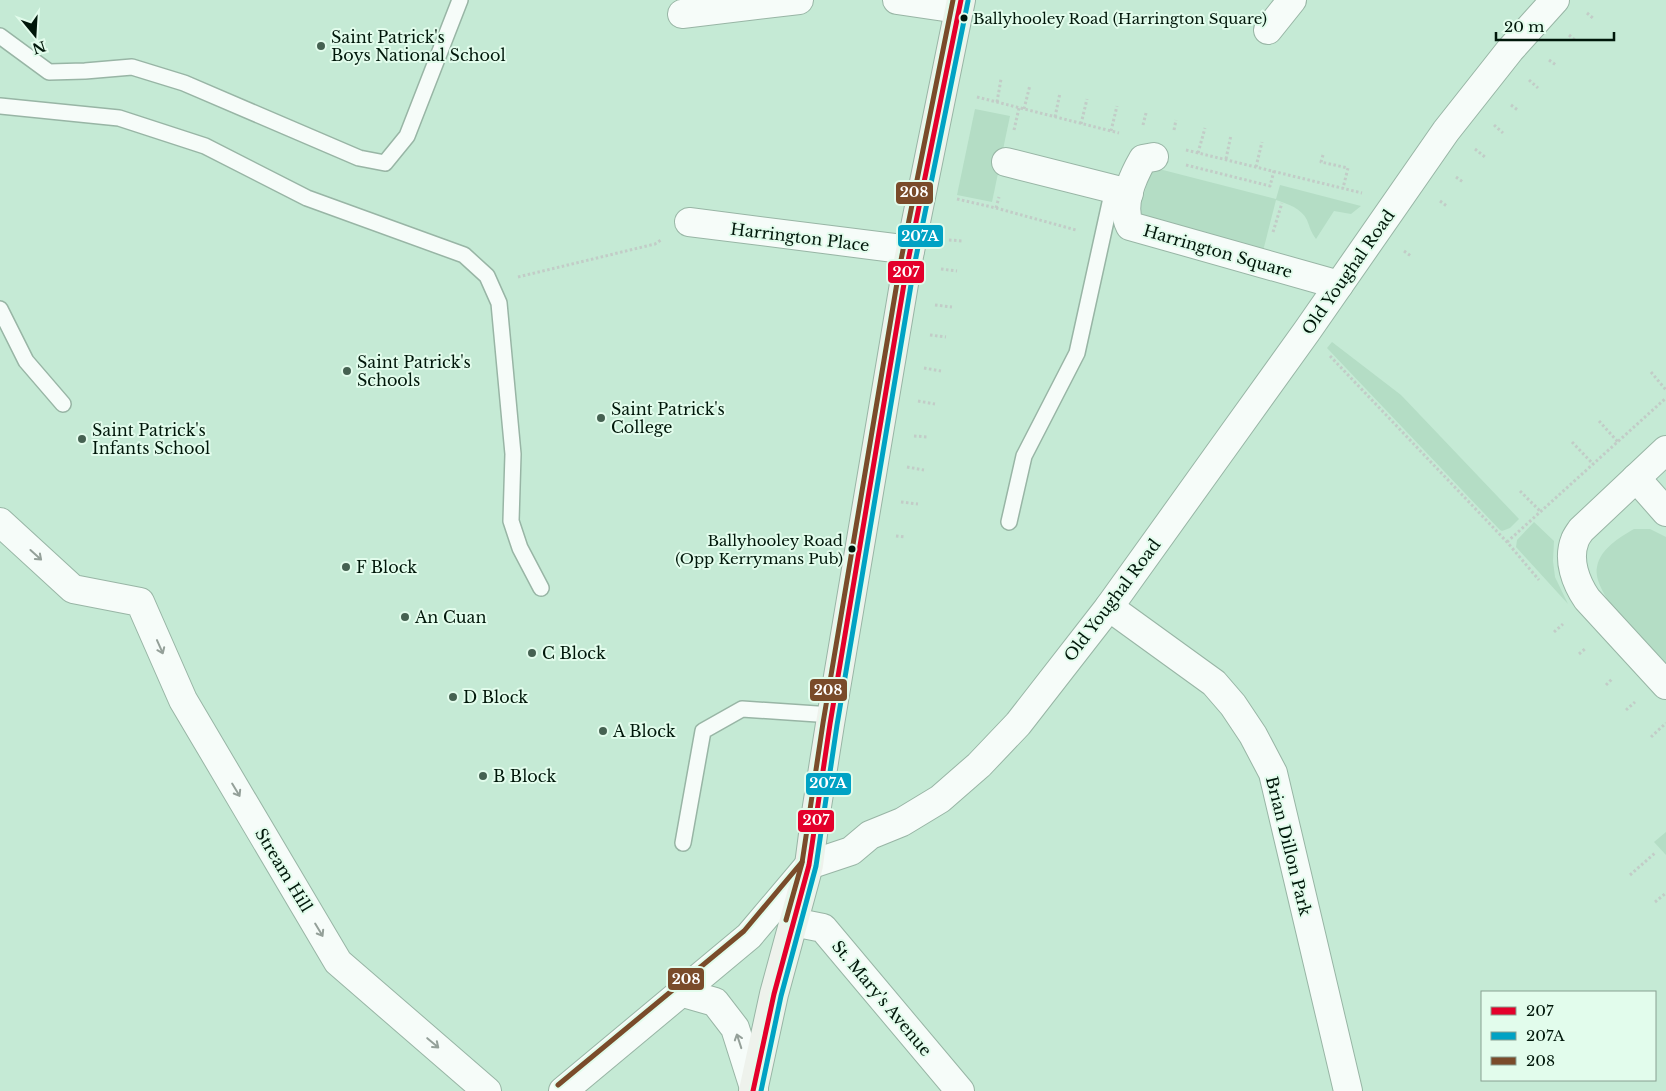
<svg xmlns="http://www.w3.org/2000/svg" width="1666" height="1091" font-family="'Libre Baskerville',serif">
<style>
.green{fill:#b4ddc5}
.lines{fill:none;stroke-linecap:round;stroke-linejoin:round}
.service-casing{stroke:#98b5a5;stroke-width:18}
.minor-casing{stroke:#98b5a5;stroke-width:30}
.tertiary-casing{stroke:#98b5a5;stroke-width:30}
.secondary-casing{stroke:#98b5a5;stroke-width:30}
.path{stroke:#c2ccc7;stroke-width:3;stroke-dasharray:2.5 2.5;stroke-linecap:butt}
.service{stroke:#f6fcf9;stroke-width:15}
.minor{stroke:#f6fcf9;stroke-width:28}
.tertiary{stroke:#f6fcf9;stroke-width:28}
.secondary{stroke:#eef2ec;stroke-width:28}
.bus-1-casing{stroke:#e2fcec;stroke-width:9}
.bus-2-casing{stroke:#e2fcec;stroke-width:9}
.bus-3-casing{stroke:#e2fcec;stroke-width:9}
.bus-1{stroke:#e4002b;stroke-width:5}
.bus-2{stroke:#00a2c4;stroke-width:5}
.bus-3{stroke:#7a4b2a;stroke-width:5}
.oneway{stroke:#94a099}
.bus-dot{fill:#00170a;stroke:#e2fcec;stroke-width:2}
.poi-dot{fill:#456151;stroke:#e2fcec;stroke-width:2}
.labels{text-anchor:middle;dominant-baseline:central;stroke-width:4;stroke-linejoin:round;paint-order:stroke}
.bus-label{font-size:15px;fill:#00170a;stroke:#e2fcec;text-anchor:start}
.poi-label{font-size:16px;fill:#00170a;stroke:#e2fcec;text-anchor:start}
.street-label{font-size:16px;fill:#00170a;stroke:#e2fcec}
.line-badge{stroke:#e2fcec;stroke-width:2}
.badge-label{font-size:14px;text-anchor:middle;font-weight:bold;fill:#fff}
</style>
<rect width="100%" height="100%" fill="#c5ead5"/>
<g class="green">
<polygon points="975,109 1010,116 992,202 957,195"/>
<path d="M 1155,169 L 1163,170 L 1276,199 L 1280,185 L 1361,206 L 1351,214 L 1334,211 L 1316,239 C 1311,232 1310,228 1307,220 C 1301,208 1288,204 1276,200 L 1262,255 L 1145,222 L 1138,214 L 1150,174 Z"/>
<polygon points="1332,342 1401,395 1519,519 1510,528 1502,531 1500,530 1327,348"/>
<polygon points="1534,522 1554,541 1553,561 1555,577 1568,604 1516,547 1517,540"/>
<path d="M 1634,529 L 1650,529 L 1666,537 L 1666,667 C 1648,647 1591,594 1597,567 C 1600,549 1620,537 1634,529 Z"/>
<polygon points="1666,832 1666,855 1654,842"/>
</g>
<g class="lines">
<defs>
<g id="service">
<polyline points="0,36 49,72 85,71 132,67 184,83 359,158 385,163 407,136 460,0"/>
<polyline points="0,106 119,118 205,146 307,198 464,255 487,276 499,303 513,454 511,521 520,548 541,588"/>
<polyline points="0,309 26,361 63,404"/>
<polyline points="1009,522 1024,456 1077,353 1113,189"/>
<polyline points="683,843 703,731 742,709 832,715"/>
</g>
<g id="minor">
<polyline points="897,0 958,9"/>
<polyline points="682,14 799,0"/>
<polyline points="1268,30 1292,0"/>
<path d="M 1154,157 L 1143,159 C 1132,178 1120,206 1130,226 L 1339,285"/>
<polyline points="1006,162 1129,193"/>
<polyline points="689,222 910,250"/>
<path d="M 1666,450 L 1581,530 C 1579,533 1576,537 1575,540 C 1567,560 1576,583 1587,599 L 1666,685"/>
<polyline points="1636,478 1666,512"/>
<polyline points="0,522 73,589 140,602 183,700 338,962 487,1091"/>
<polyline points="1109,607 1214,683 1233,705 1253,735 1273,773 1348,1091"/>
<polyline points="793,922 823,928 960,1091"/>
</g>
<g id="tertiary">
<polyline points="680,992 715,1002 735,1028 754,1088"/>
<polyline points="563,1091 749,936 809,865 851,851 870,835 902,822 940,799 979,765 1018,724 1109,607 1223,448 1307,331 1446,131 1510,50 1555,0"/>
</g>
<polyline id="secondary" points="753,1091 774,994 809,865 815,819 830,724 907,266 961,0"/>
</defs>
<use href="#service" class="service-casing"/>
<use href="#minor" class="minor-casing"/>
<use href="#tertiary" class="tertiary-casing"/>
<use href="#secondary" class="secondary-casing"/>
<g class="path">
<polyline points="1587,13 1594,19"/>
<polyline points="1569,35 1576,41"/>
<polyline points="1549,60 1556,65"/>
<polyline points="1529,80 1538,88"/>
<polyline points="977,97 1119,133"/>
<polyline points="997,102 1001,79"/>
<polyline points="1511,105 1519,111"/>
<polyline points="1024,109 1030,85"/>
<polyline points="1055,117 1060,93"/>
<polyline points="1081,124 1087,99"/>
<polyline points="1143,125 1146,113"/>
<polyline points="1494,125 1503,133"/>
<polyline points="1014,130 1019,108"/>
<polyline points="1174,130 1176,120"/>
<polyline points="1111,131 1117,106"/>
<polyline points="1475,149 1485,157"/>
<polyline points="1186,150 1362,193"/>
<polyline points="1198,153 1205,128"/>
<polyline points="1323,155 1321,162 1348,168 1343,188"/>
<polyline points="1226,159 1231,135"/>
<polyline points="1186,165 1270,186 1274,171"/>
<polyline points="1256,167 1262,142"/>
<polyline points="1456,177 1463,182"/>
<polyline points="957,199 996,208 1076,230"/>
<polyline points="1440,201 1448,207"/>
<polyline points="996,208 999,197"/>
<polyline points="1273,232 1282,203"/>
<polyline points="949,240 963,241"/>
<polyline points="1404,251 1411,256"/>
<polyline points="941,269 957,271"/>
<polyline points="518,277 655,244 661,240"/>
<polyline points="935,305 952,307"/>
<polyline points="930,335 946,337"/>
<polyline points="1330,356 1507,542 1539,580"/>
<polyline points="924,368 941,371"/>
<polyline points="1651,372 1666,390"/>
<polyline points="918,401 935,404"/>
<polyline points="1599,421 1618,442"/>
<polyline points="914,436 928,437"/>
<polyline points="1572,442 1593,464"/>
<polyline points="907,467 924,470"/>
<polyline points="1520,491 1541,512"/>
<polyline points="901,502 918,504"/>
<polyline points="896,536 905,537"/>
<polyline points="1507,542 1666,398"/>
<polyline points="1554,632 1563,624"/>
<polyline points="1579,654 1586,648"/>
<polyline points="1606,685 1613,678"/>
<polyline points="1626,710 1635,702"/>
<polyline points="1651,737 1666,723"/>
<polyline points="1630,875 1655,853"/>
<polyline points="1655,902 1666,893"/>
</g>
<use href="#service" class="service"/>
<use href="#minor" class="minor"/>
<use href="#tertiary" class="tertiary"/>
<use href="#secondary" class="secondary"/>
<defs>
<polyline id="bus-1" points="753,1091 774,994 809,865 830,724 907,266 961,0"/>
<polyline id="bus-2" points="761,1091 781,996 816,866 837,725 914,267 968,1"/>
<g id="bus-3">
<polyline points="786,920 802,863 823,723 900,265 953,0"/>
<polyline points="558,1085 744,931 802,862"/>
</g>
</defs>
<use href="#bus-1" class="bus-1-casing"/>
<use href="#bus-2" class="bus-2-casing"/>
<use href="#bus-3" class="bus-3-casing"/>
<use href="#bus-1" class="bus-1"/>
<use href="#bus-2" class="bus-2"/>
<use href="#bus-3" class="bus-3"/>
</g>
<defs><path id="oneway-shaft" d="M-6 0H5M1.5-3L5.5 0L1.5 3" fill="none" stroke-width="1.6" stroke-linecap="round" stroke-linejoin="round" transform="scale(1.25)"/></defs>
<g class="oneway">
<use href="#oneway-shaft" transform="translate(36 555) rotate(42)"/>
<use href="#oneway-shaft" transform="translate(160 647) rotate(66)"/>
<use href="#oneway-shaft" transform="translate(236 790) rotate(59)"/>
<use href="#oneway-shaft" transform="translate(319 930) rotate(59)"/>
<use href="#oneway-shaft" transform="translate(739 1041) rotate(-108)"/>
<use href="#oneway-shaft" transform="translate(433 1043) rotate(40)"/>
</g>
<g class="bus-dot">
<circle cx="964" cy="18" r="4.5"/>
<circle cx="852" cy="549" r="4.5"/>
</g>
<g class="poi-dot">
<circle cx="321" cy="46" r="5"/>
<circle cx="347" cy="371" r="5"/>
<circle cx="601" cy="418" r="5"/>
<circle cx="82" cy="439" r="5"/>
<circle cx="346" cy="567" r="5"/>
<circle cx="405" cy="617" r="5"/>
<circle cx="532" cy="653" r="5"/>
<circle cx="453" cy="697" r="5"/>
<circle cx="603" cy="731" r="5"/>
<circle cx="483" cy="776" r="5"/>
</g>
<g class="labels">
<g class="bus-label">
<text x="973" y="18">Ballyhooley Road (Harrington Square)</text>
<text x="843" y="540" text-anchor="end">Ballyhooley Road<tspan x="843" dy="18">(Opp Kerrymans Pub)</tspan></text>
</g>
<g class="poi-label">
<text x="331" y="37">Saint Patrick's<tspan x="331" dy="18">Boys National School</tspan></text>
<text x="357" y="362">Saint Patrick's<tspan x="357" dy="18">Schools</tspan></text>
<text x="611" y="409">Saint Patrick's<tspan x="611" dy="18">College</tspan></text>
<text x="92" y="430">Saint Patrick's<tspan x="92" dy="18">Infants School</tspan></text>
<text x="356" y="567">F Block</text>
<text x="415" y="617">An Cuan</text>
<text x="542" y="653">C Block</text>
<text x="463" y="697">D Block</text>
<text x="613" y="731">A Block</text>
<text x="493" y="776">B Block</text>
</g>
<g class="street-label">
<text transform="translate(800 237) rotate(7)">Harrington Place</text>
<text transform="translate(1218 251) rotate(16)">Harrington Square</text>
<text transform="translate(1348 272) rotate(-55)">Old Youghal Road</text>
<text transform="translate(1112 600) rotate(-53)">Old Youghal Road</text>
<text transform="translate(1289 846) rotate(76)">Brian Dillon Park</text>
<text transform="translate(284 870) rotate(59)">Stream Hill</text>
<text transform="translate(882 998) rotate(50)">St. Mary's Avenue</text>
</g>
</g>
<g class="line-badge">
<rect x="895" y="181" width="39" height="24" rx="5" fill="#7a4b2a"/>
<rect x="897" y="224" width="47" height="24" rx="5" fill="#00a2c4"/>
<rect x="887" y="260" width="38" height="24" rx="5" fill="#e4002b"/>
<rect x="809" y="678" width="39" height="24" rx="5" fill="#7a4b2a"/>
<rect x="805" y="772" width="47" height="24" rx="5" fill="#00a2c4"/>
<rect x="797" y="809" width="38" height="24" rx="5" fill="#e4002b"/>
<rect x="667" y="967" width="38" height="24" rx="5" fill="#7a4b2a"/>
</g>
<g class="badge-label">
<text x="914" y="197">208</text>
<text x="920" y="241">207A</text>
<text x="906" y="277">207</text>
<text x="828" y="695">208</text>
<text x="828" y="788">207A</text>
<text x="816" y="825">207</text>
<text x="686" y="984">208</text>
</g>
<rect x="1481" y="991" width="175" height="90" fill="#e2fcec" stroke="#88a092"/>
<rect x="1491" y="1007" width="25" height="8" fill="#e4002b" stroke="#88a092"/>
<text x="1526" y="1016" font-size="15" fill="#00170a">207</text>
<rect x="1491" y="1032" width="25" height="8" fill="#00a2c4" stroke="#88a092"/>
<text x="1526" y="1041" font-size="15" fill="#00170a">207A</text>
<rect x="1491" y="1057" width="25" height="8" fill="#7a4b2a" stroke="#88a092"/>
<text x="1526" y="1066" font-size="15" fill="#00170a">208</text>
<g transform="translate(35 35) rotate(162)" stroke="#e2fcec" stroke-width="4" paint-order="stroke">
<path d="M0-4L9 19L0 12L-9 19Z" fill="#00170a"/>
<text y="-8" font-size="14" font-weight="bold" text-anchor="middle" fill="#00170a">N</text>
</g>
<path d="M1496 32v8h118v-8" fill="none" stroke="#00170a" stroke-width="2.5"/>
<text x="1504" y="32" font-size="15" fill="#00170a" stroke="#e2fcec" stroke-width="4" paint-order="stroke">20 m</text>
</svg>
